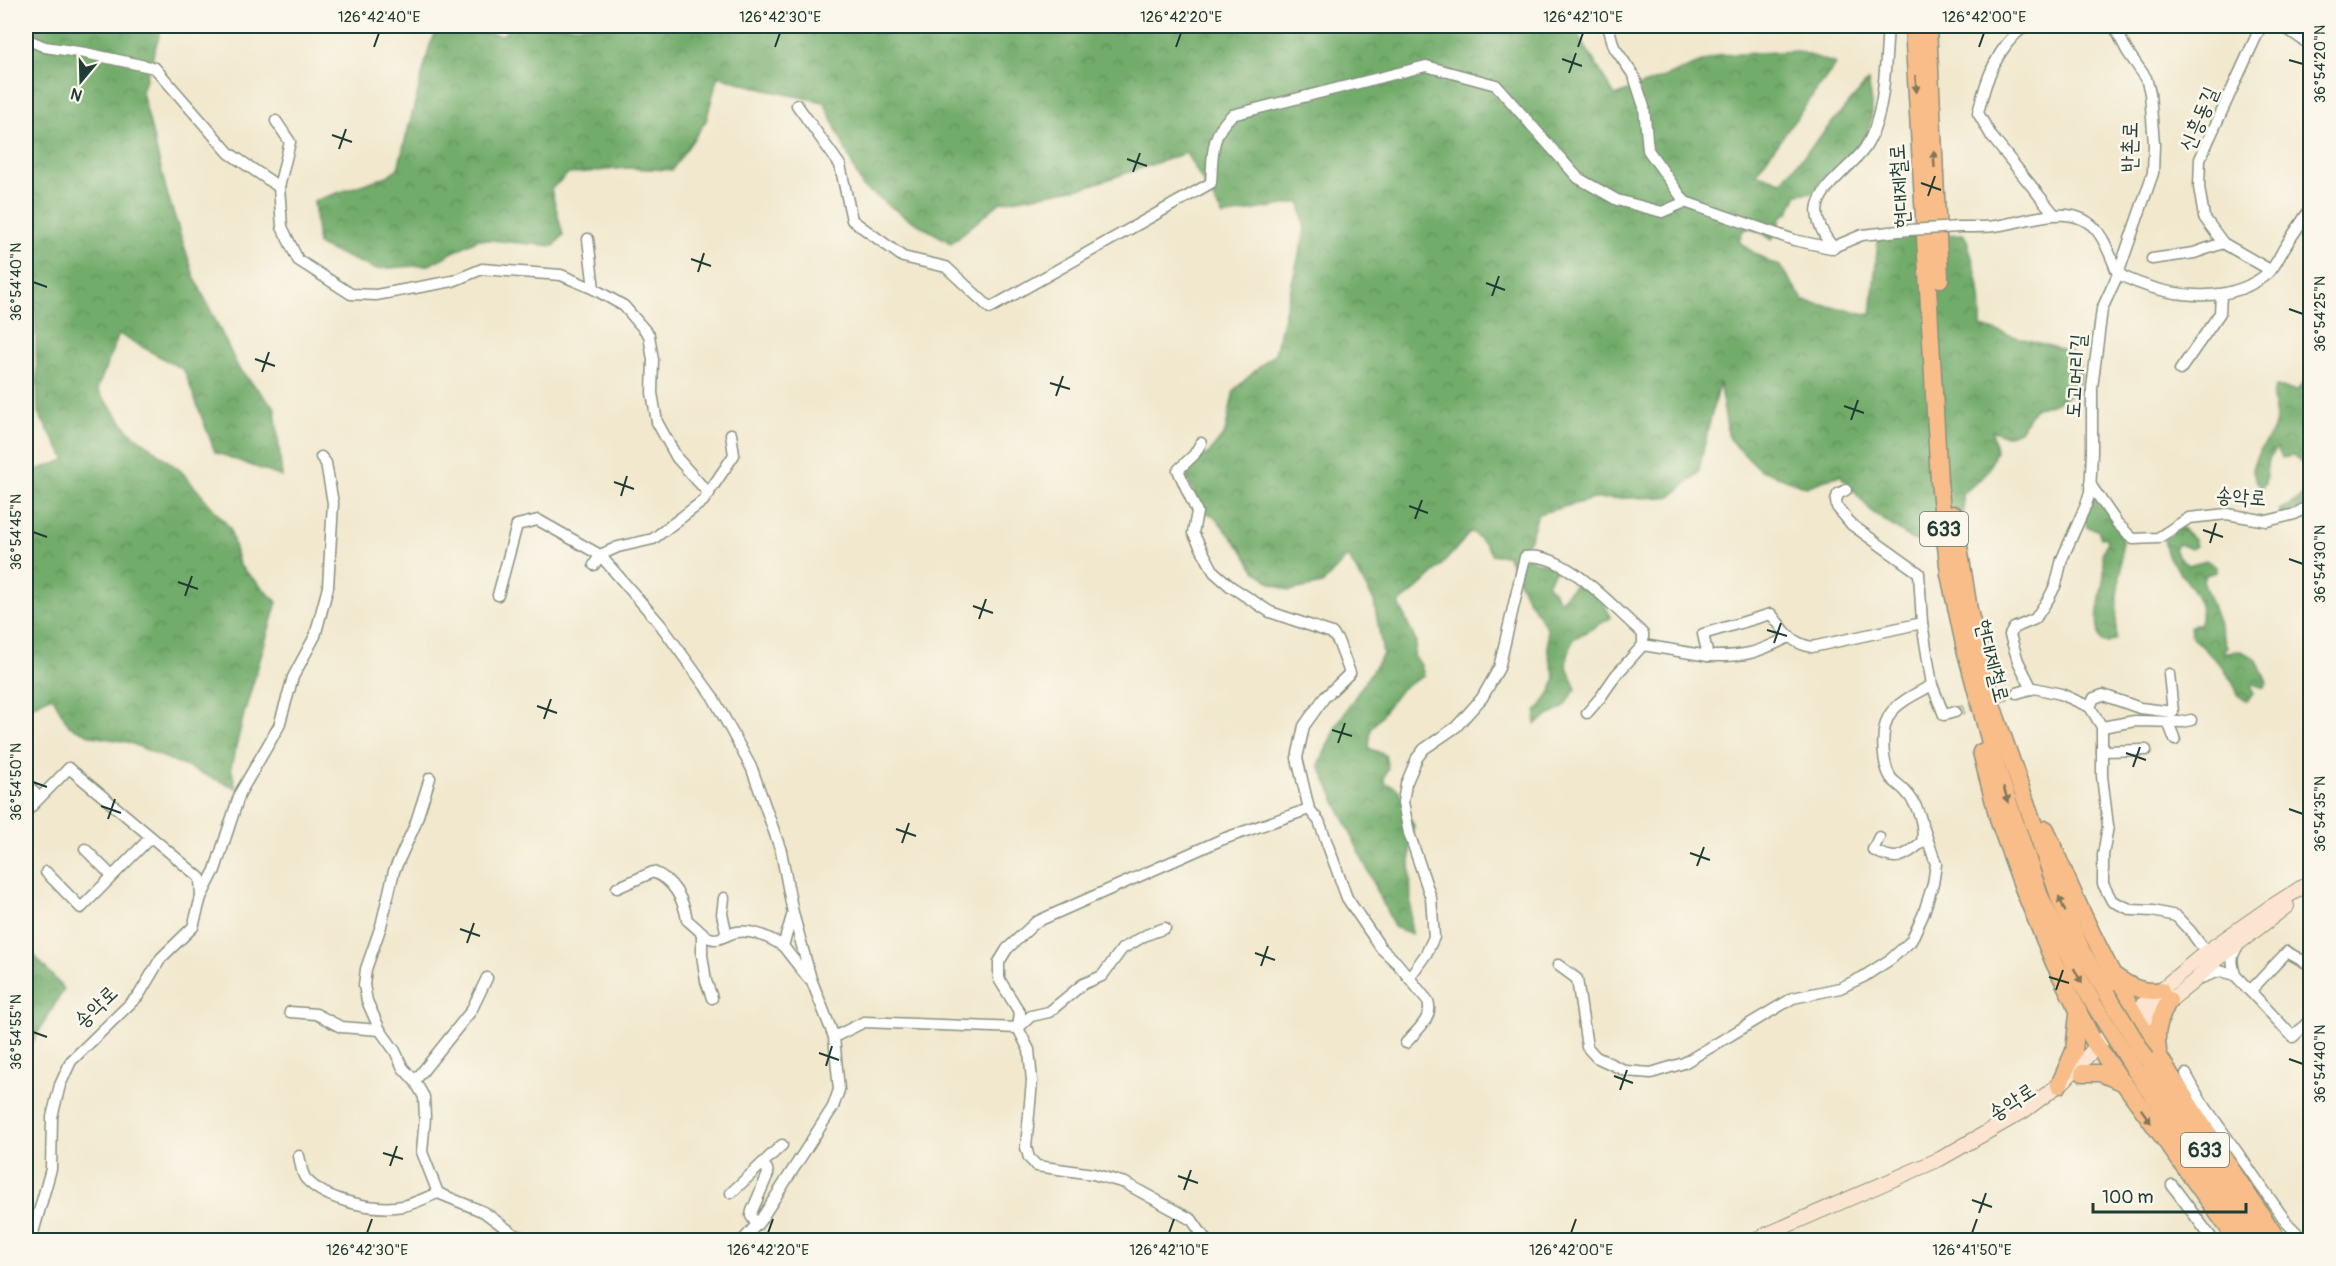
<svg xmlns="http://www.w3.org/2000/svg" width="2336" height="1266" font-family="Pangolin,'Poor Story',sans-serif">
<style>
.forest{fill:url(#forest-crowns);stroke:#487450;stroke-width:1.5}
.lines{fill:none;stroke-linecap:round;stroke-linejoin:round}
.minor-tunnel{stroke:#c7c6ae;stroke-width:10;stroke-dasharray:10 5;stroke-linecap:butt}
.minor-casing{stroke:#889280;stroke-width:13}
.secondary-casing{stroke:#889280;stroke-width:16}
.trunk-casing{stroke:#889280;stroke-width:19}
.minor{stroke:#fff;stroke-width:10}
.secondary{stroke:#fce5d0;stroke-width:14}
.trunk{stroke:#f8bd89;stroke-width:16}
.minor-bridge-casing{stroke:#889280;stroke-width:13;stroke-linecap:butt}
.trunk-bridge-casing{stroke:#889280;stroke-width:19;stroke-linecap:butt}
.minor-bridge{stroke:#fff;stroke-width:10}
.trunk-bridge{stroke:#f8bd89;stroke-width:16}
.oneway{fill:#81775a}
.ticks{fill:none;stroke:#1f3d34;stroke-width:2}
.labels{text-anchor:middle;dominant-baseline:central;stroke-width:5;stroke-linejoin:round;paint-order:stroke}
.shield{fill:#fbf7ec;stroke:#61756b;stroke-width:1.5}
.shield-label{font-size:20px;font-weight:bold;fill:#1f3d34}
.street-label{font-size:21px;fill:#1f3d34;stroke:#fbf7ec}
.neatline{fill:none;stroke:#1f3d34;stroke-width:2}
.ticks-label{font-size:15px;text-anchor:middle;fill:#1f3d34}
</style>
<defs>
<pattern id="forest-crowns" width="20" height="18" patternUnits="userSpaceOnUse" patternTransform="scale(1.5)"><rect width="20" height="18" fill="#72ac6b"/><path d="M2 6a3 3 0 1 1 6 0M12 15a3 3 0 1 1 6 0" fill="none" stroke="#5d8d59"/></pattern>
</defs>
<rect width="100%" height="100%" fill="#fbf7ec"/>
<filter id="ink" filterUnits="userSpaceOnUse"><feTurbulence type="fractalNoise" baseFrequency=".0167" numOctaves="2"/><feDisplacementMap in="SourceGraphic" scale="12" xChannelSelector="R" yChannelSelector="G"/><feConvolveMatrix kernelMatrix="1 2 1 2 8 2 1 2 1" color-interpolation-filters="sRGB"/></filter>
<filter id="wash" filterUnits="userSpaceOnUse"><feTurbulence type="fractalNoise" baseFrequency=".008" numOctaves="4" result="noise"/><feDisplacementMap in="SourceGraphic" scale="24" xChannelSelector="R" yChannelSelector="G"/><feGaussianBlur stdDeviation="1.35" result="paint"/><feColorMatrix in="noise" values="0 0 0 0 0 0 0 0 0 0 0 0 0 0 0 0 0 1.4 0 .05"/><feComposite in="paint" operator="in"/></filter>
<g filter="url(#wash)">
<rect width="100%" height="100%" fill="#f1e8cd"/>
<g class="forest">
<polygon points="26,26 162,26 142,92 167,193 194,276 239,369 275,408 282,477 215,452 184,370 119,334 97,390 129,431 181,471 230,528 239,565 277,602 244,714 231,767 236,788 128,742 92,736 69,726 52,696 26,709 26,473 66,460 38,413 34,278 28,217 26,218"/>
<path d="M 439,26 L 502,35 L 512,26 L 1573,26 L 1615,96 L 1720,55 L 1798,51 L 1836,64 L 1756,173 L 1781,182 L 1868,81 C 1870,91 1873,103 1872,113 C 1871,131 1856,155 1843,166 C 1833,175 1823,181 1815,192 L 1797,194 L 1789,212 L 1781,217 L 1779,228 L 1772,240 L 1761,232 L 1748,228 L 1742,232 L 1739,241 L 1748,249 L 1769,262 L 1780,266 L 1804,301 L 1871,315 L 1878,241 L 1881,237 L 1963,234 C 1968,239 1968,244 1970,251 C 1979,277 1982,299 1981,327 L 2071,352 C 2097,385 2066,402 2035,408 L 2020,431 L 2006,436 L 1992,430 L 1996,451 L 1987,473 L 1963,494 L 1965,538 L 1949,554 L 1911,539 L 1872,512 L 1840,475 L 1806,487 L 1759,469 L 1729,439 L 1719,382 L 1698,473 L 1671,497 L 1593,499 L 1538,514 L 1530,539 L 1522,549 L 1534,561 L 1558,567 L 1547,583 L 1560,601 L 1579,580 L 1606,607 L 1611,618 L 1573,639 L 1566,664 L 1576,689 L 1563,708 L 1535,724 L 1536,712 L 1551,692 L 1555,677 L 1548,653 L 1547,628 L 1527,598 L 1507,555 L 1492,555 L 1486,545 L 1471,531 C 1449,558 1427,583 1399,603 L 1416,642 L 1414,656 L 1421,665 L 1424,676 L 1402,688 L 1371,729 L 1369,748 L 1385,755 L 1388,769 L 1384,778 L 1385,784 C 1402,786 1400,794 1404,808 C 1406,814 1411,820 1414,826 L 1410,844 L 1411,934 L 1394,927 L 1319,765 L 1336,726 L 1383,654 L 1374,601 L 1348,556 L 1322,584 L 1289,591 L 1271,583 L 1255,570 L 1242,550 L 1215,517 L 1202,510 L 1187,478 L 1185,468 L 1208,454 L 1225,433 L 1234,390 L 1275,353 L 1305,230 L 1300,202 L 1223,216 L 1186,153 L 1085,187 L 1001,202 L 951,243 L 904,216 L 862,186 L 824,102 L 766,90 L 718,76 L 706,121 L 672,170 L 626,168 L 568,174 L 551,189 L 563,235 L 554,246 L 478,239 L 429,265 L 375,269 L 318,245 L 314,201 L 387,176 L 398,168 L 430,45 Z"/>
<path d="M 2310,370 L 2310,505 L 2281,515 L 2279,510 C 2301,499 2313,493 2307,467 L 2293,456 L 2282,458 L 2277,448 L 2268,459 L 2265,483 L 2262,489 C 2238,462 2268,448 2275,425 C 2279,412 2268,399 2276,387 L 2297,390 L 2303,384 Z"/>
<path d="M 2093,500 L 2101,502 L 2118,527 L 2122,539 L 2121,571 L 2117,595 L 2116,639 L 2108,643 L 2102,642 C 2088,613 2111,582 2102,554 L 2107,542 L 2105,537 L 2101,538 L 2098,530 L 2087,527 C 2082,516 2088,509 2093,500 Z"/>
<path d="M 2181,527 L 2194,540 L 2196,546 L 2191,549 L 2178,544 L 2174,548 L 2177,555 L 2188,565 L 2206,560 L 2216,567 L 2217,572 L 2205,575 L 2203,580 L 2227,647 L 2223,650 L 2225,652 L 2241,651 L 2256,658 L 2267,683 L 2264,688 L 2255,685 L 2251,686 L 2253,694 L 2247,701 L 2239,696 L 2232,681 L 2222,667 L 2191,635 L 2190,627 L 2195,624 L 2199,624 C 2210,604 2180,573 2169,558 C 2167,553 2165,544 2164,539 Z"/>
<polygon points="26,946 64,989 26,1053"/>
</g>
</g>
<g filter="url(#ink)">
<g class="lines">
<polyline class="minor-tunnel" points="1955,712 2017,693"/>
<defs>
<g id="minor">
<polyline points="1608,26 1614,47 1634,76 1644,107 1648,150 1685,202"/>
<path d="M 2025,26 C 1997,47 1986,79 1978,113 L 1992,137 L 2054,214"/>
<polyline points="2261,26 2200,159 2199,187 2204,217 2223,243 2270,270"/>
<polyline points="2283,26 2310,45"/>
<polyline points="2302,26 2310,31"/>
<polyline points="26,39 45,47 85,53 155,68 229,153 279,187"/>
<path d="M 797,105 L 840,165 L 852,220 L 903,257 L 946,267 L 990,308 L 1211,183 C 1213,155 1210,135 1232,115 L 1426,66 L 1496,85 L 1578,178 L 1617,200 L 1662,212 L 1685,202 L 1794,240 L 1831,248 L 1862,235 L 1909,230"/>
<polyline points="276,121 290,142 279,187 282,227 298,260 351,294 376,295 453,281 482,269 561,275 594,289 624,306 649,335 653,360 652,393 657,422 677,458 709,494"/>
<path d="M 1959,227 C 1973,227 1988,228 2001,225 C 2032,220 2075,201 2098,232 C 2107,244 2112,260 2118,274 C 2162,296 2229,309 2270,271 C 2276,265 2280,255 2285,247 C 2293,234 2302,222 2310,209"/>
<polyline points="588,239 594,289"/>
<path d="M 1834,248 C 1825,238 1814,220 1818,205 C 1824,183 1852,167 1865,148 C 1886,116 1885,63 1888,26"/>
<polyline points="2152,259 2194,253 2223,243"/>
<polyline points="2180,370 2220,313 2221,295"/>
<path d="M 1201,443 L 1194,455 L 1178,470 L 1197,512 L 1193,533 L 1214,572 L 1230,586 L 1270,612 L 1332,633 L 1338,641 L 1350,673 L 1324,698 L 1304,726 L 1297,758 L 1309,809 L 1319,821 L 1347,898 L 1381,948 L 1397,963 L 1428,1001 C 1434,1018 1416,1031 1406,1043"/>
<polyline points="2090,484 2117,523 2133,539 2158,538 2189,518 2227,514 2267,521 2295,514 2310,505"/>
<polyline points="1846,490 1838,494 1836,501 1837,507 1852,525 1919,573 1922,623"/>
<polyline points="594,565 600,555 618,547 653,539 703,501 734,455 731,434"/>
<polyline points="498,595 517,525 538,520 600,555 660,624 713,697 752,769 781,851 793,913 811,979 834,1037 839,1090 833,1107 760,1221 743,1240"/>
<path d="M 1708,656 C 1745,657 1757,653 1789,637"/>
<polyline points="2032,689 2018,661 2010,635 2014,628 2035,619 2049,598 2056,584 2062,559 2086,505 2090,492 2092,453 2092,388 2102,309 2118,274 2153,173 2154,144 2150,93 2146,78 2127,51 2114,26"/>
<polyline points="2017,693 2034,688 2061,694 2090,707 2102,727 2102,776 2108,826 2103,855 2103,884 2112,901 2132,910 2153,911 2176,916 2191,932 2206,952"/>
<polyline points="2090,707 2094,698 2103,695 2140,708 2173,712 2169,674"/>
<path d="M 1587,713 L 1600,698 L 1616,675 L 1643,645 L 1708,656 L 1703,634 L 1771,614 C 1785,631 1790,643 1812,647 L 1922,623 L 1932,685 L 1944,715 L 1955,712"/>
<polyline points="2168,722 2175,740"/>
<polyline points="2102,727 2135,721 2182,722 2191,720"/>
<polyline points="2102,751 2146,750"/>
<polyline points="430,778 415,825 394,871 381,926 366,969 364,985 367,1001 380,1030 395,1051 403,1068 415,1081 424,1097 425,1118 422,1152 438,1193"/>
<polyline points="26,783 39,798"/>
<polyline points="26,812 69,768 200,878 201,897 193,927 161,958 139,995 71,1061 60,1085 52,1117 51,1169 31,1240"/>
<path d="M 1879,837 L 1873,850 C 1896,862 1903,858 1922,842 C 1925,825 1918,804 1905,791 C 1901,786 1895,783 1891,778 C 1882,764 1880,729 1890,714 C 1899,701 1918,693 1932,685"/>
<polyline points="85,849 112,876"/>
<polyline points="46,872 81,908 151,837"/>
<path d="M 617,888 L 653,872 C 673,879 684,900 687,920 C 694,925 702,935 710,938 C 719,942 728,933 737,932 C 753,929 770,938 783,946 L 793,913"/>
<polyline points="201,897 215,870 240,793 279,726 293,677 315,636 328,587 333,503 326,463 321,457"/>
<polyline points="724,898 722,914 727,935"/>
<polyline points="1165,928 1146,935 1122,949 1102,976 1083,984 1049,1012 1031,1016 1018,1028 1029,1050 1032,1081 1026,1147 1029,1158 1037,1166 1093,1174 1125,1183 1192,1220 1206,1240"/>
<polyline points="702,932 702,955 706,981 712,998"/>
<polyline points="783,946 808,978"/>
<path d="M 2238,946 C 2230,957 2232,963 2235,975 L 2293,1037 L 2310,1020"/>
<polyline points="1558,965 1577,979 1587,1047 1596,1057 1626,1071 1651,1073 1684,1063 1793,998 1840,988 1863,977 1891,959 1911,941 1923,915 1933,884 1936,864 1924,829"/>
<path d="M 1409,978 L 1426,954 L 1434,937 L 1431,898 L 1409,833 L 1403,802 L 1406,784 L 1417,758 L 1424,749 L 1456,727 L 1482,698 L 1499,668 L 1525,557 C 1563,550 1611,605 1638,629 L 1643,634 L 1643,645"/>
<polyline points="2201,978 2220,971 2235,975"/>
<polyline points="2250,991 2287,952 2310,965"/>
<polyline points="290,1012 316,1014 341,1027 380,1030"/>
<polyline points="834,1037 864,1022 1018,1028 1020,1013 999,979 999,962 1007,949 1036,922 1223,839 1309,809"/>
<polyline points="2186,1074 2199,1098 2287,1223 2304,1240"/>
<polyline points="415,1081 471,1011 487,978"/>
<path d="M 299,1156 C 301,1164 301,1173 306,1179 C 326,1201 374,1211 403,1206 C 414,1204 427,1197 438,1193 L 484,1212 L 515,1235 L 532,1240"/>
<polyline points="2172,1185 2213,1240"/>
<polyline points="731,1193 782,1145"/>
<polyline points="757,1225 751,1216 752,1211 768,1174 767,1169 762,1164"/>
</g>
<g id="secondary">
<polyline points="2134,1029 2193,982 2213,963 2287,906"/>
<polyline points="1754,1240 1940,1159 2024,1111 2064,1081 2110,1032 2206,952 2266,910 2310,882"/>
</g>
<g id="trunk">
<polyline points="1913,26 1939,481 1949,574 1965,649 1996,765 2040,896 2079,978 2095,1006"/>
<polyline points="1928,26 1940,279"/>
<polyline points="1954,514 1969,610 1992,705 2061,902 2082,951 2107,994"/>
<polyline points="1981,752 1999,822 2023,888 2054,963 2094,1042 2237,1240"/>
<path d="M 2046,829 C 2078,909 2117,988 2162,1061 C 2199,1122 2239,1181 2278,1240"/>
<path d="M 2115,976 C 2129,986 2143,994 2161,990"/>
<path d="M 2158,1050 C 2154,1031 2161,1016 2169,1000"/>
<polyline points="2146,1058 2266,1240"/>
<polyline points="2135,1070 2251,1240"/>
<polyline points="2083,1073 2100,1073 2122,1082"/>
<polyline points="2059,1085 2074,1051 2078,1014"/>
</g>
</defs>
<use href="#minor" class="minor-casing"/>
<use href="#secondary" class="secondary-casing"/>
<use href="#trunk" class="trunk-casing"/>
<use href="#minor" class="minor"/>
<use href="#secondary" class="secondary"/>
<use href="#trunk" class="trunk"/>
<defs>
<polyline id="minor-bridge" points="1909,230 1959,227"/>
<g id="trunk-bridge">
<polyline points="2107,994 2146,1058"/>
<polyline points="2095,1006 2135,1070"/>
</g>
</defs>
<use href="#minor-bridge" class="minor-bridge-casing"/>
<use href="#trunk-bridge" class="trunk-bridge-casing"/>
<use href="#minor-bridge" class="minor-bridge"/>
<use href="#trunk-bridge" class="trunk-bridge"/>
</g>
<defs><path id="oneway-solid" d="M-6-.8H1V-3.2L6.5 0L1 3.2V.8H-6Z" transform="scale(1.5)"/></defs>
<g class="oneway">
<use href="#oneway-solid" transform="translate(1916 84) rotate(86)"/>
<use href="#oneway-solid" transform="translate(1934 159) rotate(-93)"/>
<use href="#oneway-solid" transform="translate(2006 795) rotate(72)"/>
<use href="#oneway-solid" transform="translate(2062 904) rotate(-112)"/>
<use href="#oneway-solid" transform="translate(2078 976) rotate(62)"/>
<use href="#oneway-solid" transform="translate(2146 1116) rotate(55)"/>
</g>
</g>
<path class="ticks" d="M 374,47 L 379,33M 775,47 L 780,33M 1176,47 L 1181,33M 1578,47 L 1583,33M 1979,47 L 1984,33M 1562,59 L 1582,66M 2289,60 L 2303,64M 1569,73 L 1576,53M 332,135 L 352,142M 339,149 L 346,129M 1127,159 L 1147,166M 1133,172 L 1140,153M 1921,183 L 1941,190M 1928,196 L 1935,176M 691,259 L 711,266M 698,272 L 704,253M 33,282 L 47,287M 1486,283 L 1505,290M 1492,296 L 1499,276M 2289,309 L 2303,314M 255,359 L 275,366M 262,372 L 269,352M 1050,383 L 1070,389M 1056,396 L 1063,376M 1844,406 L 1864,413M 1851,420 L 1858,400M 614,482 L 634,489M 621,496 L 627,476M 1409,506 L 1428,513M 1415,519 L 1422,500M 2203,530 L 2223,537M 33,532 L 47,537M 2210,543 L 2216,523M 2289,559 L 2303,564M 178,582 L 198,589M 185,596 L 192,576M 973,606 L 993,613M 979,619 L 986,599M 1767,630 L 1787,636M 1774,643 L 1781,623M 537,706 L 557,713M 544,719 L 551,699M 1332,730 L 1352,736M 1338,743 L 1345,723M 2126,753 L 2146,760M 2133,767 L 2140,747M 33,782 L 47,787M 101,806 L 121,813M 2289,809 L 2303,814M 108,819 L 115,799M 896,829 L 916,836M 902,843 L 909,823M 1690,853 L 1710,860M 1697,866 L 1704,847M 460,929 L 480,936M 467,943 L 474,923M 1255,953 L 1275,960M 1261,966 L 1268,946M 2049,977 L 2069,983M 2056,990 L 2063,970M 33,1032 L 47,1037M 819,1053 L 839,1060M 2289,1059 L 2303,1064M 826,1066 L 832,1046M 1614,1076 L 1633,1083M 1620,1090 L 1627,1070M 383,1153 L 403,1159M 390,1166 L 397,1146M 1178,1176 L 1198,1183M 1184,1190 L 1191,1170M 1972,1200 L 1992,1207M 1979,1213 L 1986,1193M 367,1233 L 372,1219M 768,1233 L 773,1219M 1169,1233 L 1174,1219M 1571,1233 L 1576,1219M 1972,1233 L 1977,1219"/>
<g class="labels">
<g class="shield">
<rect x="1920" y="512" width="48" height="34" rx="4.5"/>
<rect x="2181" y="1133" width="48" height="34" rx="4.5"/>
</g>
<g class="shield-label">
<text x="1944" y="529">633</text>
<text x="2205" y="1150">633</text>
</g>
<g class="street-label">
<text transform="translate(2199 119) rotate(-67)">신흥동길</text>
<text transform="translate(2130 147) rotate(-89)">반촌로</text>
<text transform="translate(1900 186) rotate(-94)">현대제철로</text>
<text transform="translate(2076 376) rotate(-86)">도고머리길</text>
<text transform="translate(2241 497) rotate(4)">송악로</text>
<text transform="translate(1992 661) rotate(76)">현대제철로</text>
<text transform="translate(96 1007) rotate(-44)">송악로</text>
<text transform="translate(2012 1102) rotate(-33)">송악로</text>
</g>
</g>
<rect width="2336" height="1266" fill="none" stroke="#fbf7ec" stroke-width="66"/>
<g transform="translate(81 81) rotate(199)" stroke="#fbf7ec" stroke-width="4.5" paint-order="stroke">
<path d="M0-4.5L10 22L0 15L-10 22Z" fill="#1f3d34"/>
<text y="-9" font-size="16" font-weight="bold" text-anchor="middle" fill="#1f3d34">N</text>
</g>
<path d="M2093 1203v9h153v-9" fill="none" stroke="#1f3d34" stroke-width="3"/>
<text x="2102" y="1203" font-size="18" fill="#1f3d34" stroke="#fbf7ec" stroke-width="4.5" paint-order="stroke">100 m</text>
<rect x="33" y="33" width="2270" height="1200" class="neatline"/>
<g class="ticks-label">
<text x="379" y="22">126°42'40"E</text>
<text x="780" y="22">126°42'30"E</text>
<text x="1181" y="22">126°42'20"E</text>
<text x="1583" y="22">126°42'10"E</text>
<text x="1984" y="22">126°42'00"E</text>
<text transform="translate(2320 64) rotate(-90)" y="5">36°54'20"N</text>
<text transform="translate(16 282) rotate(-90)" y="5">36°54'40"N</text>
<text transform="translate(2320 314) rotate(-90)" y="5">36°54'25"N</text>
<text transform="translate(16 532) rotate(-90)" y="5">36°54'45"N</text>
<text transform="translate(2320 564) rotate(-90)" y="5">36°54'30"N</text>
<text transform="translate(16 782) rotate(-90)" y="5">36°54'50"N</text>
<text transform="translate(2320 814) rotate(-90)" y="5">36°54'35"N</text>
<text transform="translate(16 1032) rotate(-90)" y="5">36°54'55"N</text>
<text transform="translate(2320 1064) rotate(-90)" y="5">36°54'40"N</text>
<text x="367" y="1255">126°42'30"E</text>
<text x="768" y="1255">126°42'20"E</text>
<text x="1169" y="1255">126°42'10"E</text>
<text x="1571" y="1255">126°42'00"E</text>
<text x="1972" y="1255">126°41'50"E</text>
</g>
</svg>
